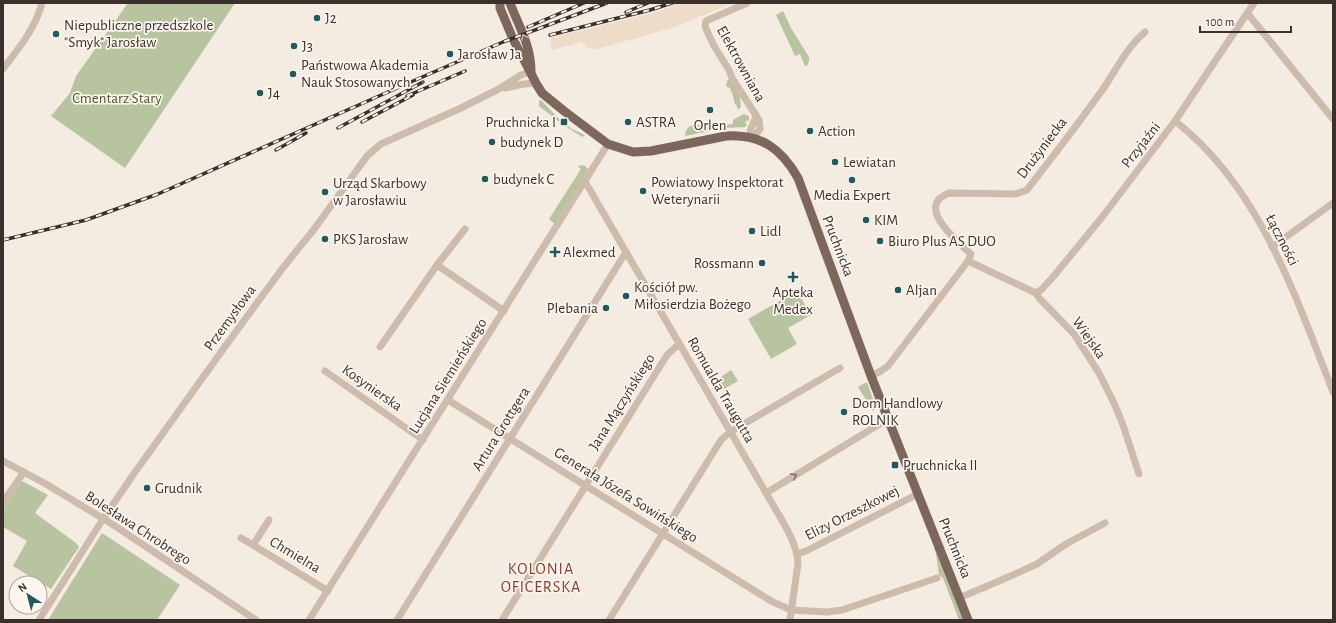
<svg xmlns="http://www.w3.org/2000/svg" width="1336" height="623" font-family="'Alegreya Sans',sans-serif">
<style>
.green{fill:#b8c4a0}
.plaza{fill:#ecdcc8}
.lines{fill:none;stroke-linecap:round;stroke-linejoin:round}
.minor{stroke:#cdbbac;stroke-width:7}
.major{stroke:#7d675c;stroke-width:9}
.rail-casing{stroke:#3b302b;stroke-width:3.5}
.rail{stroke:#fbf5ee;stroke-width:2;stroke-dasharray:6;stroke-linecap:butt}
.oneway{stroke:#c2b5ac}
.oneway2{stroke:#7d6f65}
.poi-dot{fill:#1f5a5e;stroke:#fbf5ee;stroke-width:1.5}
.labels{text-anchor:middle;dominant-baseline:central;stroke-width:3.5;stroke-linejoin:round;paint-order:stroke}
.poi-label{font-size:15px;fill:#3b302b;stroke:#fbf5ee;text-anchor:start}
.street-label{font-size:15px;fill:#3b302b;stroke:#fbf5ee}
.park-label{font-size:15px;fill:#4a5a2e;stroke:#fbf5ee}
.neighbourhood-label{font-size:16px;letter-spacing:1px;fill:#8c3b22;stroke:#fbf5ee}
</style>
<rect width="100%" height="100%" fill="#f4ebe1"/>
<g class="green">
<polygon points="128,3 235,3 125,168 51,116 70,93 76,76"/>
<polygon points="783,11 791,28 809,57 809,61 807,66 805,66 800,54 795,56 776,15"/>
<polygon points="729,79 741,97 740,98 741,107 738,110 736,104 735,105 732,92 731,92 730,88 726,86 727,81"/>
<polygon points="541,100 559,119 572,129 585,135 582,137 562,124 539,106 539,101"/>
<polygon points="744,114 749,116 749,122 748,120 745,122 747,125 745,127 725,128 685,136 686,130 690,126 697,125 697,132 699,132 697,125 704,124 705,126 706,126 706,124 711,123 711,126 713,126 713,123 716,122 718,126 733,124 733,120"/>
<polygon points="581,165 585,166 588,169 586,173 555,224 549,219 581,169 578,167"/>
<polygon points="797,291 811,315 788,328 797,344 771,359 748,319"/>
<polygon points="731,370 738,381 717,393 711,384"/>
<polygon points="867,382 876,408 873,411 858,387"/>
<polygon points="22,481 48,495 35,513 76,543 79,547 51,589 13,566 27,541 3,527 3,508"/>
<polygon points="102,533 180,585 157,620 48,620"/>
<polygon points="934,547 936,548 964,620 959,620 943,578 939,575 936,554"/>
</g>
<polygon class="plaza" points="679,3 733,3 672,28 597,49 588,48 582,42 552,50 550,38 661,11"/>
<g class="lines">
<g class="minor">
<polyline points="747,3 706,21 705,26 707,31 714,46 729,70 732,78 759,120 760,129 757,133 751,138 750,131 756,116"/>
<polyline points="1248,14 1333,119"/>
<path d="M 3,69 C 19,48 35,29 42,3"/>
<polyline points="505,88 524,84 535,83"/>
<path d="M 1175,121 C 1260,187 1295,295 1333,392"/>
<path d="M 585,182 L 590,190 L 766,493 C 777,513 797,540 798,563 L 790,620"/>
<polyline points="1272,247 1333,203"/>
<polyline points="968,261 1036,293 1039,298 1074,334 1099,373 1114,403 1123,425 1139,474"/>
<polyline points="437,265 504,311"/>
<polyline points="1036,293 1041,290 1053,277 1103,216 1175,121 1254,3"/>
<polyline points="380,347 437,265 465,229"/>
<polyline points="325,371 423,440"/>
<path d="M 871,376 L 881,371 L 888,366 L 968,261 L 971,254 C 957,241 914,206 949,193 L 1016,194 L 1027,190 C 1053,156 1079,123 1103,89 C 1116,70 1127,47 1145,32"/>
<polyline points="448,400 771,601 791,610 827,612 842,610 937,578"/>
<polyline points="3,461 46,484 112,524 256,620"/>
<polyline points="766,493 888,419"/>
<polyline points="3,502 24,472"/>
<polyline points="269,520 253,545 328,591"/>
<polyline points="241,538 253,545"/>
<polyline points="797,554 806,551 918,494"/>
<polyline points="959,598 1006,578 1037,564 1066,544 1105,523"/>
<polyline points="39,620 103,519 133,475 224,348 282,269 315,228 367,156 381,144 461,108 497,90 521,75 531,72"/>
<polyline points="309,620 608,144"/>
<polyline points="397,620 626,252"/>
<polyline points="502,620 667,355 679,344"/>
<polyline points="609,620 721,440 730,432 840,368"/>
</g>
<g class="major">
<path d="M 500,3 L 500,8 L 513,39 L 537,85 L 542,93 L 564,111 L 608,144 L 633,152 L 651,151 L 726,136 C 761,134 781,148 798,178 L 871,376 L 968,620"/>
<path d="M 510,3 C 519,27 531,45 531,72"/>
</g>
<defs>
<g id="rail">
<polyline points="626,12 648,3"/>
<polyline points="528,27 584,3"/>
<polyline points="550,35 650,10 672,3"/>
<polyline points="407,96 465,71"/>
<polyline points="362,122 413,95"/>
<polyline points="338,128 423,82"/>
<polyline points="276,150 306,133"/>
<polyline points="3,240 86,220 158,194 397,88 503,42 607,3"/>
</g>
</defs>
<use href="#rail" class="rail-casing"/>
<use href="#rail" class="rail"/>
</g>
<defs><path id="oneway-chevron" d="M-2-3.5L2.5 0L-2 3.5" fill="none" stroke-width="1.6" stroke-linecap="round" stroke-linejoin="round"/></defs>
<use class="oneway" href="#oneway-chevron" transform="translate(524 37) rotate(-114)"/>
<use class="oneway2" href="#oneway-chevron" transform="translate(794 476) rotate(-31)"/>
<g class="poi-dot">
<circle cx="317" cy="18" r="4"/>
<circle cx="56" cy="34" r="4"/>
<circle cx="294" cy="46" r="4"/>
<circle cx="450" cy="54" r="4"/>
<circle cx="293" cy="74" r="4"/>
<circle cx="260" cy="93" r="4"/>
<circle cx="710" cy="110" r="4"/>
<rect x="560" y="118" width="8" height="8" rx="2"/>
<circle cx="628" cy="122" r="4"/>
<circle cx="810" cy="131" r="4"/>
<circle cx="492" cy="142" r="4"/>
<circle cx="835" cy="162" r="4"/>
<circle cx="485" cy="179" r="4"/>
<circle cx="852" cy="180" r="4"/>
<circle cx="643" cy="191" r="4"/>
<circle cx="325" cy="192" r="4"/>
<circle cx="866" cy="220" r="4"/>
<circle cx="752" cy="231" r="4"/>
<circle cx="325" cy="239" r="4"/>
<circle cx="880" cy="241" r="4"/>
<path d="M553 246h4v4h4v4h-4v4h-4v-4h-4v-4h4z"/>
<circle cx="762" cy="263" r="4"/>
<path d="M791 271h4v4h4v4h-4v4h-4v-4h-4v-4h4z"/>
<circle cx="898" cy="290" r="4"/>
<circle cx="626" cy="296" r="4"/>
<circle cx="606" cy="308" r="4"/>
<circle cx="844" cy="412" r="4"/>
<rect x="891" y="461" width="8" height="8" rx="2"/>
<circle cx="147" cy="488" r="4"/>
</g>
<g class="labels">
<g class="poi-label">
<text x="325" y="18">J2</text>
<text x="64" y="25">Niepubliczne przedszkole<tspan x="64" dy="17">"Smyk" Jarosław</tspan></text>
<text x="302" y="46">J3</text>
<text x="458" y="54">Jarosław Ja</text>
<text x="301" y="65">Państwowa Akademia<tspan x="301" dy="17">Nauk Stosowanych</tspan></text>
<text x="268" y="93">J4</text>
<text x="556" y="122" text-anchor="end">Pruchnicka I</text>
<text x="636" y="122">ASTRA</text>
<text x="710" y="125" text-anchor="middle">Orlen</text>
<text x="818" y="131">Action</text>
<text x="500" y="142">budynek D</text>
<text x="843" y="162">Lewiatan</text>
<text x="493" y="179">budynek C</text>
<text x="651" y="182">Powiatowy Inspektorat<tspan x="651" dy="17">Weterynarii</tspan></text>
<text x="333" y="183">Urząd Skarbowy<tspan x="333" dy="17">w Jarosławiu</tspan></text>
<text x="852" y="195" text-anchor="middle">Media Expert</text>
<text x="874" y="220">KIM</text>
<text x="760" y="231">Lidl</text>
<text x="333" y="239">PKS Jarosław</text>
<text x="888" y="241">Biuro Plus AS DUO</text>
<text x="563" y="252">Alexmed</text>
<text x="754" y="263" text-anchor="end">Rossmann</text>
<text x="634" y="287">Kościół pw.<tspan x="634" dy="17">Miłosierdzia Bożego</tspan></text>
<text x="906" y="290">Aljan</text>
<text x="793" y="292" text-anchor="middle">Apteka<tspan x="793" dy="17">Medex</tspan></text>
<text x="598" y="308" text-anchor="end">Plebania</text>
<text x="852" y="403">Dom Handlowy<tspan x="852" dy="17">ROLNIK</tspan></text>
<text x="903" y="465">Pruchnicka II</text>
<text x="155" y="488">Grudnik</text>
</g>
<g class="street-label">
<text transform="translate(741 64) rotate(61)">Elektrowniana</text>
<text transform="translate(1141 145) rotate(-52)">Przyjaźni</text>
<text transform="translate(1042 148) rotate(-53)">Drużyniecka</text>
<text transform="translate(1282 240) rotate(63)">Łączności</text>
<text transform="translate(838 246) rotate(69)">Pruchnicka</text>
<text transform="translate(230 318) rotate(-54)">Przemysłowa</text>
<text transform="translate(1089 338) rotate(55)">Wiejska</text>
<text transform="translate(448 376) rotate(-58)">Lucjana Siemieńskiego</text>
<text transform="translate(372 388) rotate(35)">Kosynierska</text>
<text transform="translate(721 390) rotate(60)">Romualda Traugutta</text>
<text transform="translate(622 402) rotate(-58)">Jana Mączyńskiego</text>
<text transform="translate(501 429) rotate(-58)">Artura Grottgera</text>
<text transform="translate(626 495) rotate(32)">Generała Józefa Sowińskiego</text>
<text transform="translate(852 513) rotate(-27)">Elizy Orzeszkowej</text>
<text transform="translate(138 528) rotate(33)">Bolesława Chrobrego</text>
<text transform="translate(955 548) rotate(68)">Pruchnicka</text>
<text transform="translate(295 555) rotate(31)">Chmielna</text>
</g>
<g class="park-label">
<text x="117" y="98">Cmentarz Stary</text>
</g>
<g class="neighbourhood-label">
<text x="541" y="569">KOLONIA<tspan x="541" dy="18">OFICERSKA</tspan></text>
</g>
</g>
<rect width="1336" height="623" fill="none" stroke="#3b302b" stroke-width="8"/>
<g transform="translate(28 595) rotate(324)"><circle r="19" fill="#fbf5ee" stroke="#aea6a0"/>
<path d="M0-3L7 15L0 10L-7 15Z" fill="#1f5a5e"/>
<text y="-6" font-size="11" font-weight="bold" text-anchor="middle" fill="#3b302b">N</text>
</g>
<path d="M1200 26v6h91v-6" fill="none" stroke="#3b302b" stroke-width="2"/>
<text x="1206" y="26" font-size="12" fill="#3b302b" stroke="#fbf5ee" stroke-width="3" paint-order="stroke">100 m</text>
</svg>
